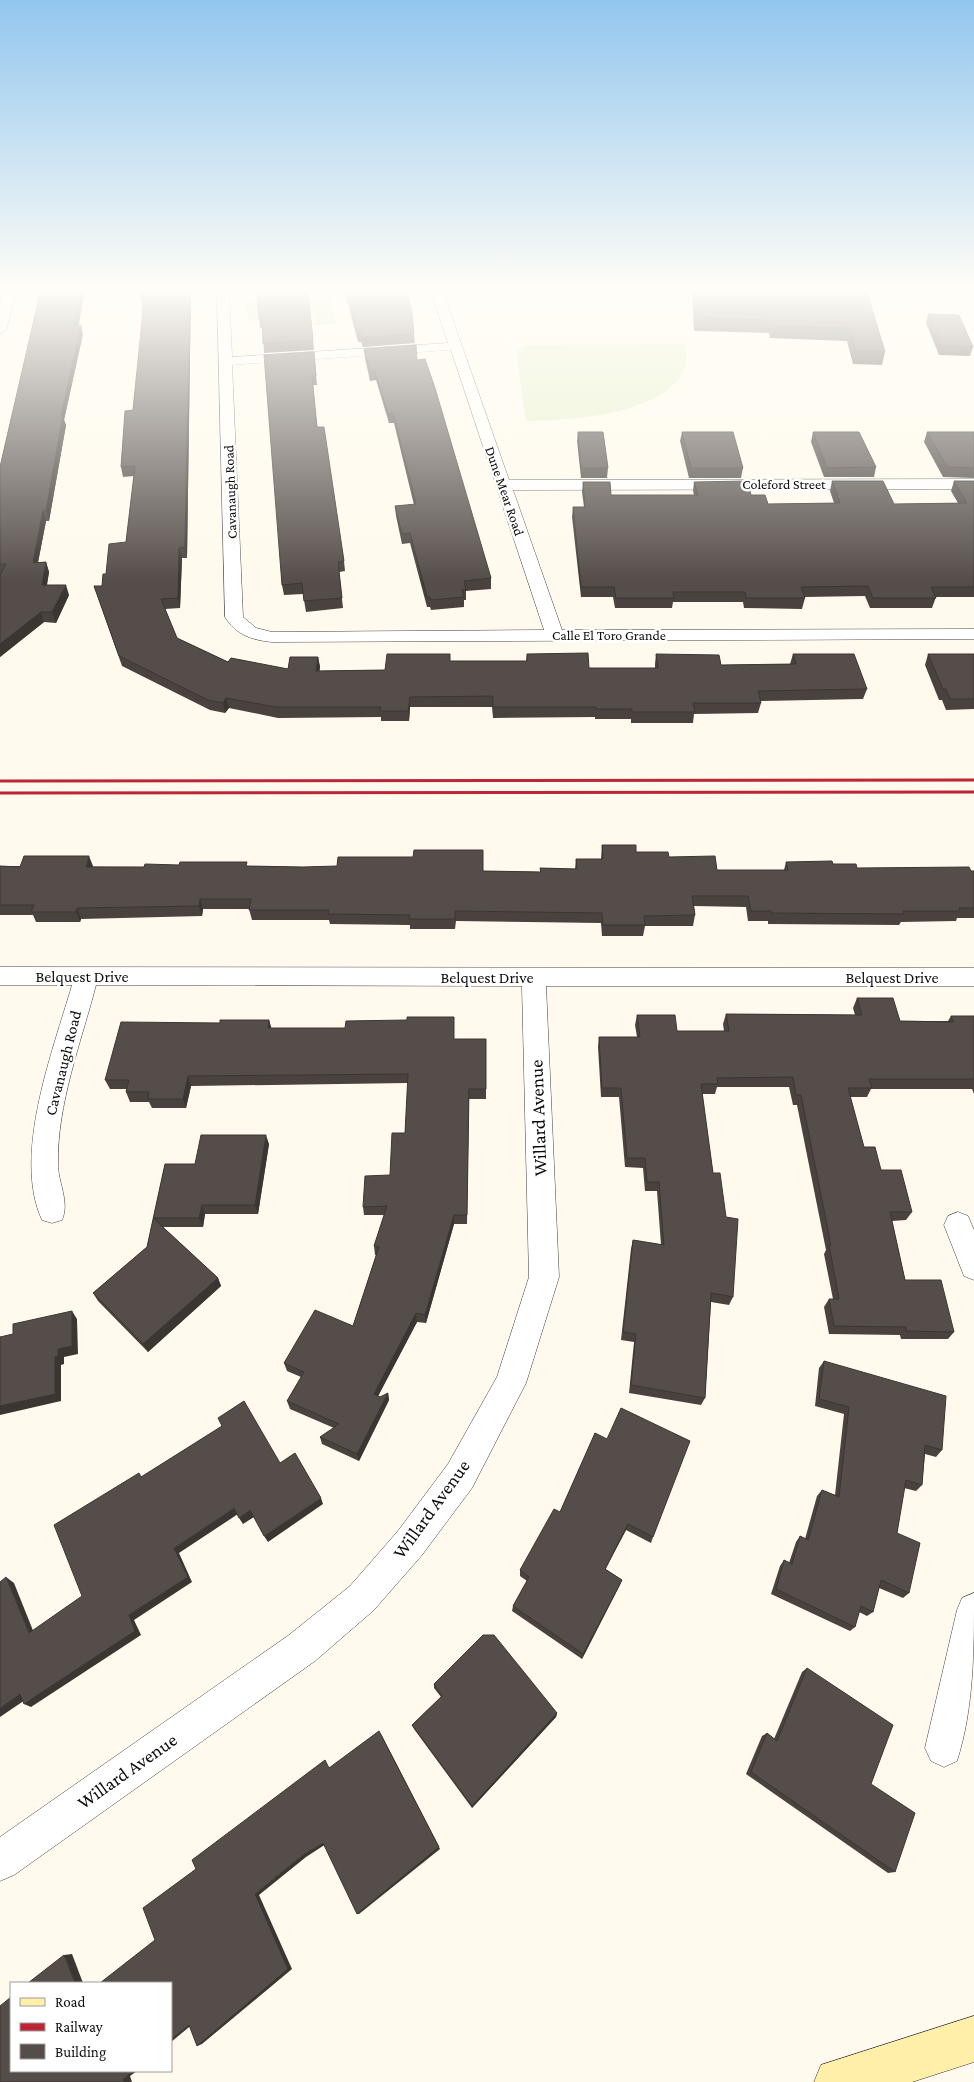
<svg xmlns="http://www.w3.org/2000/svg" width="974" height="2082" font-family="'Crimson Pro',serif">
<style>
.green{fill:#d4e9b7}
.pitch{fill:#e5f0c9}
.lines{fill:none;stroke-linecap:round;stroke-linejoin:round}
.street-casing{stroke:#404040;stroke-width:1}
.secondary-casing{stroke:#2f2f2f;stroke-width:1}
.street{fill:#fff;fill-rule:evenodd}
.secondary{fill:#ffefa8;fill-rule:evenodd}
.rail{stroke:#bc2536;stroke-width:3}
.wall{fill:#49423f}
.shaded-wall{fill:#3c3633}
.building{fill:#554d49;stroke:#3c3633}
.labels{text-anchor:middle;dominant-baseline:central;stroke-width:5;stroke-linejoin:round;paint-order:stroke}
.far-street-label{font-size:14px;fill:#0d0d0d;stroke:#fff}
.street-label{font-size:16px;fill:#0d0d0d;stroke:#fff}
.near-street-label{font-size:19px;fill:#0d0d0d;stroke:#fff}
</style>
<rect width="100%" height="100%" fill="#fffaed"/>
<polygon class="green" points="328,290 336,324 282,327 281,325 317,323 314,309 283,311 283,319 248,321 246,303 273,302 302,292"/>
<path class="pitch" d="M 685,344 C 685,352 688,359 685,367 C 667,416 568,420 526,421 L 516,350 L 526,345 Z"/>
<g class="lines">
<defs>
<g id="street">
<polygon points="5,289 17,289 6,330 0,334 0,307"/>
<path d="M 217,289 L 229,289 L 232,357 L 448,343 L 430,289 L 442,289 L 509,480 L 974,479 L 974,489 L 513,490 L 562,630 L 974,629 L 974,639 L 272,642 C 252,640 236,635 225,617 ZM 451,350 L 544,630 L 272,632 L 256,628 L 243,617 L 232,365 Z"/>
<path d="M 0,967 L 974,968 L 974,986 L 546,986 L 559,1277 L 526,1383 L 472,1488 L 422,1555 L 374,1610 L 315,1661 L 14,1875 L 0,1881 L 0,1837 L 289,1635 L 350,1586 L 398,1531 L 448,1464 L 497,1377 L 529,1277 L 522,986 L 96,985 C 81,1043 57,1104 58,1164 C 58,1183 70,1202 62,1220 L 52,1223 L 42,1220 C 12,1155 53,1051 72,985 L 0,985 Z"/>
<polygon points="958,1212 968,1216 974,1230 974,1280 964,1276 944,1225 948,1216"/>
<path d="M 974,1593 C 974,1649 974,1708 957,1761 L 944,1767 L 931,1761 L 925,1748 L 957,1610 L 962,1598 Z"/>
</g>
<polygon id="secondary" points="974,2016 974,2062 912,2082 814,2082 821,2065"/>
</defs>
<use href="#street" class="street-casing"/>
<use href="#secondary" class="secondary-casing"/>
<use href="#street" class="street"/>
<use href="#secondary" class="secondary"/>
<g class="rail">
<polyline points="0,781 974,780"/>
<polyline points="0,793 974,792"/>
</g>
</g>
<g class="wall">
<polygon points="41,289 85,289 78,325 83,334 64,420 66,425 49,521 46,521 38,562 46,562 49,572 47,585 69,595 56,623 44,622 0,657 0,467"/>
<polygon points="141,289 191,289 187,558 182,558 180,608 165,609 177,638 228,662 288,669 318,657 320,667 319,671 385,670 450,661 526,661 527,654 589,668 655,668 655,664 656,654 721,665 790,664 793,654 867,689 863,699 760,701 761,703 758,713 694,714 693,723 631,723 631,719 595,719 595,717 493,718 492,707 410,707 409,721 381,721 381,717 278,718 229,708 225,713 210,710 122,666 94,586 102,586 106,574 126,542 134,476 123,477 121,467 133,410 143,317 142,311 142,304 140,295"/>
<polygon points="308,289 314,350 264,353 263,327 260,328 259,319"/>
<polygon points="344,289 406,289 414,334 415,343 363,347 361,342 358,342"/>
<polygon points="692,289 866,289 885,352 882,365 853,364 847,341 770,338 769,333 694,331"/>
<polygon points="928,314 973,347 970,356 939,355 926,323"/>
<polygon points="364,349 417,360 491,578 491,589 466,591 466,600 464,600 464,607 431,610 430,607 427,607 410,543 402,544 396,516 395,506 414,505 394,423 389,423 376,380 370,381 365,358"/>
<polygon points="314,352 317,385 313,385 317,427 344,561 345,571 339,572 343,608 306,612 303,594 284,595 282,585"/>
<polygon points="578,432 608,468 607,478 581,478 577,441"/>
<polygon points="682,432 743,468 741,478 689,478 680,441"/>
<polygon points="813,432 876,467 874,477 824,477 811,442"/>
<polygon points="927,432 974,432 974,478 943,477 924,442"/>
<polygon points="832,481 894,504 958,503 951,491 954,481 974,481 974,597 936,597 932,608 870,608 865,596 804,597 805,598 802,609 744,608 743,602 673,602 672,608 615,608 613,597 581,597 572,517 573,507 584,507 582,492 583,482 611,495 694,495 693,491 694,482 751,495 768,504 834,503 830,491"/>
<polygon points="928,654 974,654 974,709 946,710 942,700 939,700 925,665"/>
<polygon points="602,845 636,852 669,857 717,870 784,870 786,862 833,864 857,868 974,871 974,918 957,918 956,921 901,922 899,925 768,924 768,921 748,921 746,907 694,906 695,915 693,926 645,926 643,936 602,936 601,923 456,921 455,929 410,929 410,925 330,924 329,920 252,920 249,909 203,909 202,916 81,919 80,922 36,922 33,915 0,915 0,866 144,867 248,866 540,872 540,868 575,869 576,859 601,859"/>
<polygon points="857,998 900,1021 948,1021 951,1016 974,1016 974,1094 972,1089 871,1089 867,1097 850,1097 864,1147 912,1212 906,1220 892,1221 905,1280 954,1332 948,1339 901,1339 900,1335 829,1334 824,1307 829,1299 833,1299 824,1254 826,1250 797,1105 793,1105 789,1087 717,1087 715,1094 702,1094 713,1173 733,1297 729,1305 711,1302 705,1398 701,1405 629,1393 634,1342 621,1340 631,1249 633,1240 661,1245 657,1191 645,1191 643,1168 625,1167 619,1097 601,1097 598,1047 599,1037 637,1037 635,1025 637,1015 677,1031 724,1031 723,1024 726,1014 855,1015 853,1008"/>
<polygon points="269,1020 271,1028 345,1028 454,1027 454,1039 486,1039 486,1099 469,1099 467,1224 454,1224 426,1323 417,1322 378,1396 380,1397 388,1393 389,1400 359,1461 322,1444 320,1437 334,1428 290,1409 287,1401 301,1377 287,1371 284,1363 353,1326 376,1255 375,1255 374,1246 384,1215 364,1215 363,1207 390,1175 405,1133 408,1083 191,1086 186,1108 152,1108 149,1102 130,1102 126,1092 126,1089 110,1089 105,1080 220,1023"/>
<polygon points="269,1144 258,1214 205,1214 203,1227 163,1227 218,1278 221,1286 148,1352 98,1301 93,1293 147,1247 165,1164 195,1164"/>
<polygon points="824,1361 942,1450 936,1457 925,1454 922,1485 916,1491 904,1488 897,1533 909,1593 903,1598 879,1588 873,1612 867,1616 859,1612 855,1627 850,1631 771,1594 780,1566 784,1560 789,1563 796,1542 800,1536 805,1539 817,1496 822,1490 835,1495 844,1414 815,1406 819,1368"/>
<polygon points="595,1433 653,1537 651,1543 626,1530 605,1569 622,1580 582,1659 512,1611 513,1606 527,1581 520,1576 520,1570 560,1512"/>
<polygon points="807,1668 871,1784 895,1872 888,1873 746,1774 762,1736 767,1733 774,1739 802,1672"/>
<polygon points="434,1684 557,1713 556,1717 472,1808 414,1729 412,1725 441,1697 434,1688"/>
</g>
<g class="shaded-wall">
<polygon points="81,289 85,289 77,335 74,326"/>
<polygon points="190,289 191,289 187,558 185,547"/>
<polygon points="81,325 83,334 64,420 66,425 49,521 46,511 61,416"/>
<polygon points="43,511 46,521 36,573 33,563"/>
<polygon points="179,548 182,558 180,608 178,598"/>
<polygon points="46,562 49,572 45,595 42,585"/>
<polygon points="66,585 69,595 56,623 52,612"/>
<polygon points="41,612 44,622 0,657 0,644"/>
<polygon points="318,657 320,667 318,682 316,671"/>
<polygon points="410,697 410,707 409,721 408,711"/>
<polygon points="226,698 229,708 225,713 223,703"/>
<polygon points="89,856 93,866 90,877 86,867"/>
<polygon points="200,899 203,909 202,916 199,906"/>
<polygon points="77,908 81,919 80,922 76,912"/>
<polygon points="269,1020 272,1030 268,1028"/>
<polygon points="188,1076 191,1086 186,1108 183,1099"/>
<polygon points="266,1135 269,1144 258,1214 255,1205"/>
<polygon points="202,1205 205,1214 203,1227 199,1218"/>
<polygon points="454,1215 454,1224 426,1323 425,1315"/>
<polygon points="218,1278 221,1286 148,1352 143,1344"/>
<polygon points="72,1311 77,1319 78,1354 64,1357 64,1364 61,1365 61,1401 0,1415 0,1406 58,1349"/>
<polygon points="416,1313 417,1322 375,1402 374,1394"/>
<polygon points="388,1393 389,1400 359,1461 357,1454"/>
<polygon points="321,1498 323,1504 268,1542 264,1536"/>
<polygon points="234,1508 238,1514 179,1553 192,1582 134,1620 141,1635 31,1707 24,1704 129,1615 174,1548"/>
<polygon points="250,1510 254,1517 243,1524 239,1518"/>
<polygon points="628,1524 626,1530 603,1574 605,1569"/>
<polygon points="6,1577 14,1583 36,1638 29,1633"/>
<polygon points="622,1580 620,1585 582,1659 583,1654"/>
<polygon points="20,1694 28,1698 0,1717 0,1708"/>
<polygon points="557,1713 556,1717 472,1808 472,1806"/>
<polygon points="381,1734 440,1849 359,1914 357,1914"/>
<polygon points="323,1843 326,1844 306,1857 259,1895 292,1969 202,2044 197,2046 255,1894 303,1855"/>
<polygon points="72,1954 83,1983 75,1983 64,1955"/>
<polygon points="194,2023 171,2042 171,2039 189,2025"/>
<polygon points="133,2071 137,2071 130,2076 132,2082 124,2082 123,2079"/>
</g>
<g class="building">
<polygon points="41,289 81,289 74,326 81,325 61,416 63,415 46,511 43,511 33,563 46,562 42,585 66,585 52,612 41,612 0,644 0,575 6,564 0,564 0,467"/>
<polygon points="141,289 190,289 185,547 179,548 178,598 161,599 177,638 228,662 231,658 288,669 290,657 318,657 316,671 385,670 387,654 450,654 450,661 527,661 527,654 588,653 589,668 658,668 656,654 719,655 721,665 796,664 793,654 854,654 867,689 758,691 761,703 693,703 695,712 632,712 632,709 596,709 596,707 493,707 493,696 410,697 408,711 380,711 381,707 276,707 226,698 223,703 208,700 119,656 94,586 102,586 103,574 106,574 109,544 126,542 135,466 121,467 125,411 133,410 143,311 142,311 143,295 140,295"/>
<polygon points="256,289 308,289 313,341 263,344 262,318 259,319"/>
<polygon points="346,289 406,289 412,312 414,334 362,338 361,333 358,333"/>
<polygon points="694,289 866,289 885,352 856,351 850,328 772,326 771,320 695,318"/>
<polygon points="928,314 959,315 973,347 942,346"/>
<polygon points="416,345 417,360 425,359 435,388 491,578 464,581 466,590 462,590 464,597 431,600 430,597 427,597 410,533 402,534 395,506 416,504 393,413 388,414 375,371 370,371 364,349"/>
<polygon points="314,352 316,376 312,376 317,427 324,427 344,561 338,562 342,598 304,601 302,583 282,585 264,355"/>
<polygon points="578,432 603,432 608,468 581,468"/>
<polygon points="682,432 733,432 743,468 691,468"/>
<polygon points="813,432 859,432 876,467 827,468"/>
<polygon points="927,432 974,432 974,468 947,467"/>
<polygon points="747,481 751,495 765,495 768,504 840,503 832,481 883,481 894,504 967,503 954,481 974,481 974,587 931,587 936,598 873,598 868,586 801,587 805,598 746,598 745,592 673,592 674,598 616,598 614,587 581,587 573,507 585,507 583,482 610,482 611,495 698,495 694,482"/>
<polygon points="928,654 974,654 974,699 950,699 946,689 943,689"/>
<polygon points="602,845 636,845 636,852 668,852 669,857 715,856 717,870 788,870 786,862 832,861 833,864 856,864 857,868 969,867 971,871 974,871 974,908 959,908 960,911 903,911 904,914 771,913 771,911 751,911 748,896 692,896 695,915 644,916 645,925 603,925 602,913 455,911 455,919 409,919 410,915 328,914 329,910 249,910 251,899 200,899 199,906 77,908 76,912 31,912 34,905 0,905 0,866 20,867 24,856 89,856 86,867 144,867 145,864 179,865 180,862 247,862 246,866 303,867 337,866 338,857 413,857 414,850 483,850 483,871 541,872 540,868 577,869 576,859 603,859"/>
<polygon points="857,998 893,998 900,1021 953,1022 951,1016 974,1016 974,1079 869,1079 872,1088 848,1088 864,1147 875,1147 881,1170 901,1170 912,1212 890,1212 905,1280 941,1280 954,1332 906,1331 906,1327 834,1326 829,1299 839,1299 829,1245 831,1245 801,1095 796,1095 793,1077 717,1078 718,1084 701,1084 713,1173 720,1173 726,1217 738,1219 733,1297 711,1293 705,1398 631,1385 636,1334 623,1332 633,1240 664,1245 659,1182 647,1182 645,1158 627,1158 621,1088 602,1088 599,1037 640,1037 637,1015 675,1015 677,1031 729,1031 726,1014 862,1015"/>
<polygon points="407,1017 454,1017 454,1039 486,1039 486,1089 469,1089 467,1215 454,1215 425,1315 416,1313 374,1394 380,1397 388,1393 357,1454 320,1437 339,1424 287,1401 304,1372 284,1363 315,1310 353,1326 379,1247 374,1246 387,1206 363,1207 365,1176 390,1175 392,1133 405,1133 408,1074 188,1076 183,1099 148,1099 149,1092 126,1092 129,1080 105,1080 121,1022 220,1023 220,1020 269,1020 268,1028 345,1028 346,1021 407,1020"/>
<polygon points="201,1135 266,1135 255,1205 202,1205 199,1218 153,1218 218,1278 143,1344 93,1293 147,1247 165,1164 195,1164"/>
<polygon points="72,1311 72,1346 58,1349 58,1356 55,1357 55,1394 0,1406 0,1337 13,1334 13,1324"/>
<polygon points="824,1361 946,1396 942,1450 925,1445 922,1485 906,1480 897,1533 920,1543 909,1593 881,1580 873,1612 861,1606 855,1627 776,1589 784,1560 792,1564 800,1536 808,1540 822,1490 839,1497 849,1407 819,1399"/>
<polygon points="244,1401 280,1463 295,1453 321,1498 264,1536 250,1510 239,1518 234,1508 174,1548 188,1577 129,1615 135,1631 24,1704 20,1694 0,1708 0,1582 6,1577 29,1633 82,1596 54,1525 139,1473 141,1477 222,1426 218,1418"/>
<polygon points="621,1408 690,1441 653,1537 628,1524 605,1569 622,1580 583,1654 513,1606 529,1577 520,1570 554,1509 560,1512 595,1433 607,1439"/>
<polygon points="483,1635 494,1635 557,1713 472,1806 412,1725 442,1696 434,1684"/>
<polygon points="807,1668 893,1725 871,1784 915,1813 895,1872 751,1772 767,1733 777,1741"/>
<polygon points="379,1731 439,1847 357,1914 323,1843 303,1855 255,1894 288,1969 197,2046 189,2025 171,2039 171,1983 100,1983 155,1940 143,1908 196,1869 192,1860 325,1760 329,1768"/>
<polygon points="64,1955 75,1983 28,1983"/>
<polygon points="11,1997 11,2071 133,2071 123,2079 124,2082 0,2082 0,2006"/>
</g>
<linearGradient id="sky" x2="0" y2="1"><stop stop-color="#92c6ee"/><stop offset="0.5" stop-color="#fffdf7"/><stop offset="1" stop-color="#fffdf7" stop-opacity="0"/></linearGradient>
<rect width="974" height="581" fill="url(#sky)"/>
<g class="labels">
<g class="far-street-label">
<text x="784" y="484">Coleford Street</text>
<text transform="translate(505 491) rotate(71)">Dune Mear Road</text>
<text transform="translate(230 492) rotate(-92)">Cavanaugh Road</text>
<text x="609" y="635">Calle El Toro Grande</text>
</g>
<g class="street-label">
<text x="82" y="976">Belquest Drive</text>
<text x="487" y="977">Belquest Drive</text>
<text x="892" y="977">Belquest Drive</text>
<text transform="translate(63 1063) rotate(-76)">Cavanaugh Road</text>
</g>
<g class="near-street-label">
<text transform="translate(538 1118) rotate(-92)">Willard Avenue</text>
<text transform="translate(431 1509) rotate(-54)">Willard Avenue</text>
<text transform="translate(127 1771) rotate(-35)">Willard Avenue</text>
</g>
</g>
<rect x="10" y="1982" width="162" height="90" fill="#ffffff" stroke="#9e9e9e"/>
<rect x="20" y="1998" width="25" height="8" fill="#ffefa8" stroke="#9e9e9e"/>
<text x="55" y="2007" font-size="15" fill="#0d0d0d">Road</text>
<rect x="20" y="2023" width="25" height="8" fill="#bc2536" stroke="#9e9e9e"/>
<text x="55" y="2032" font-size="15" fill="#0d0d0d">Railway</text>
<rect x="20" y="2044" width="25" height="15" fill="#554d49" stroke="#9e9e9e"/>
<text x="55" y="2057" font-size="15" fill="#0d0d0d">Building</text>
</svg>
